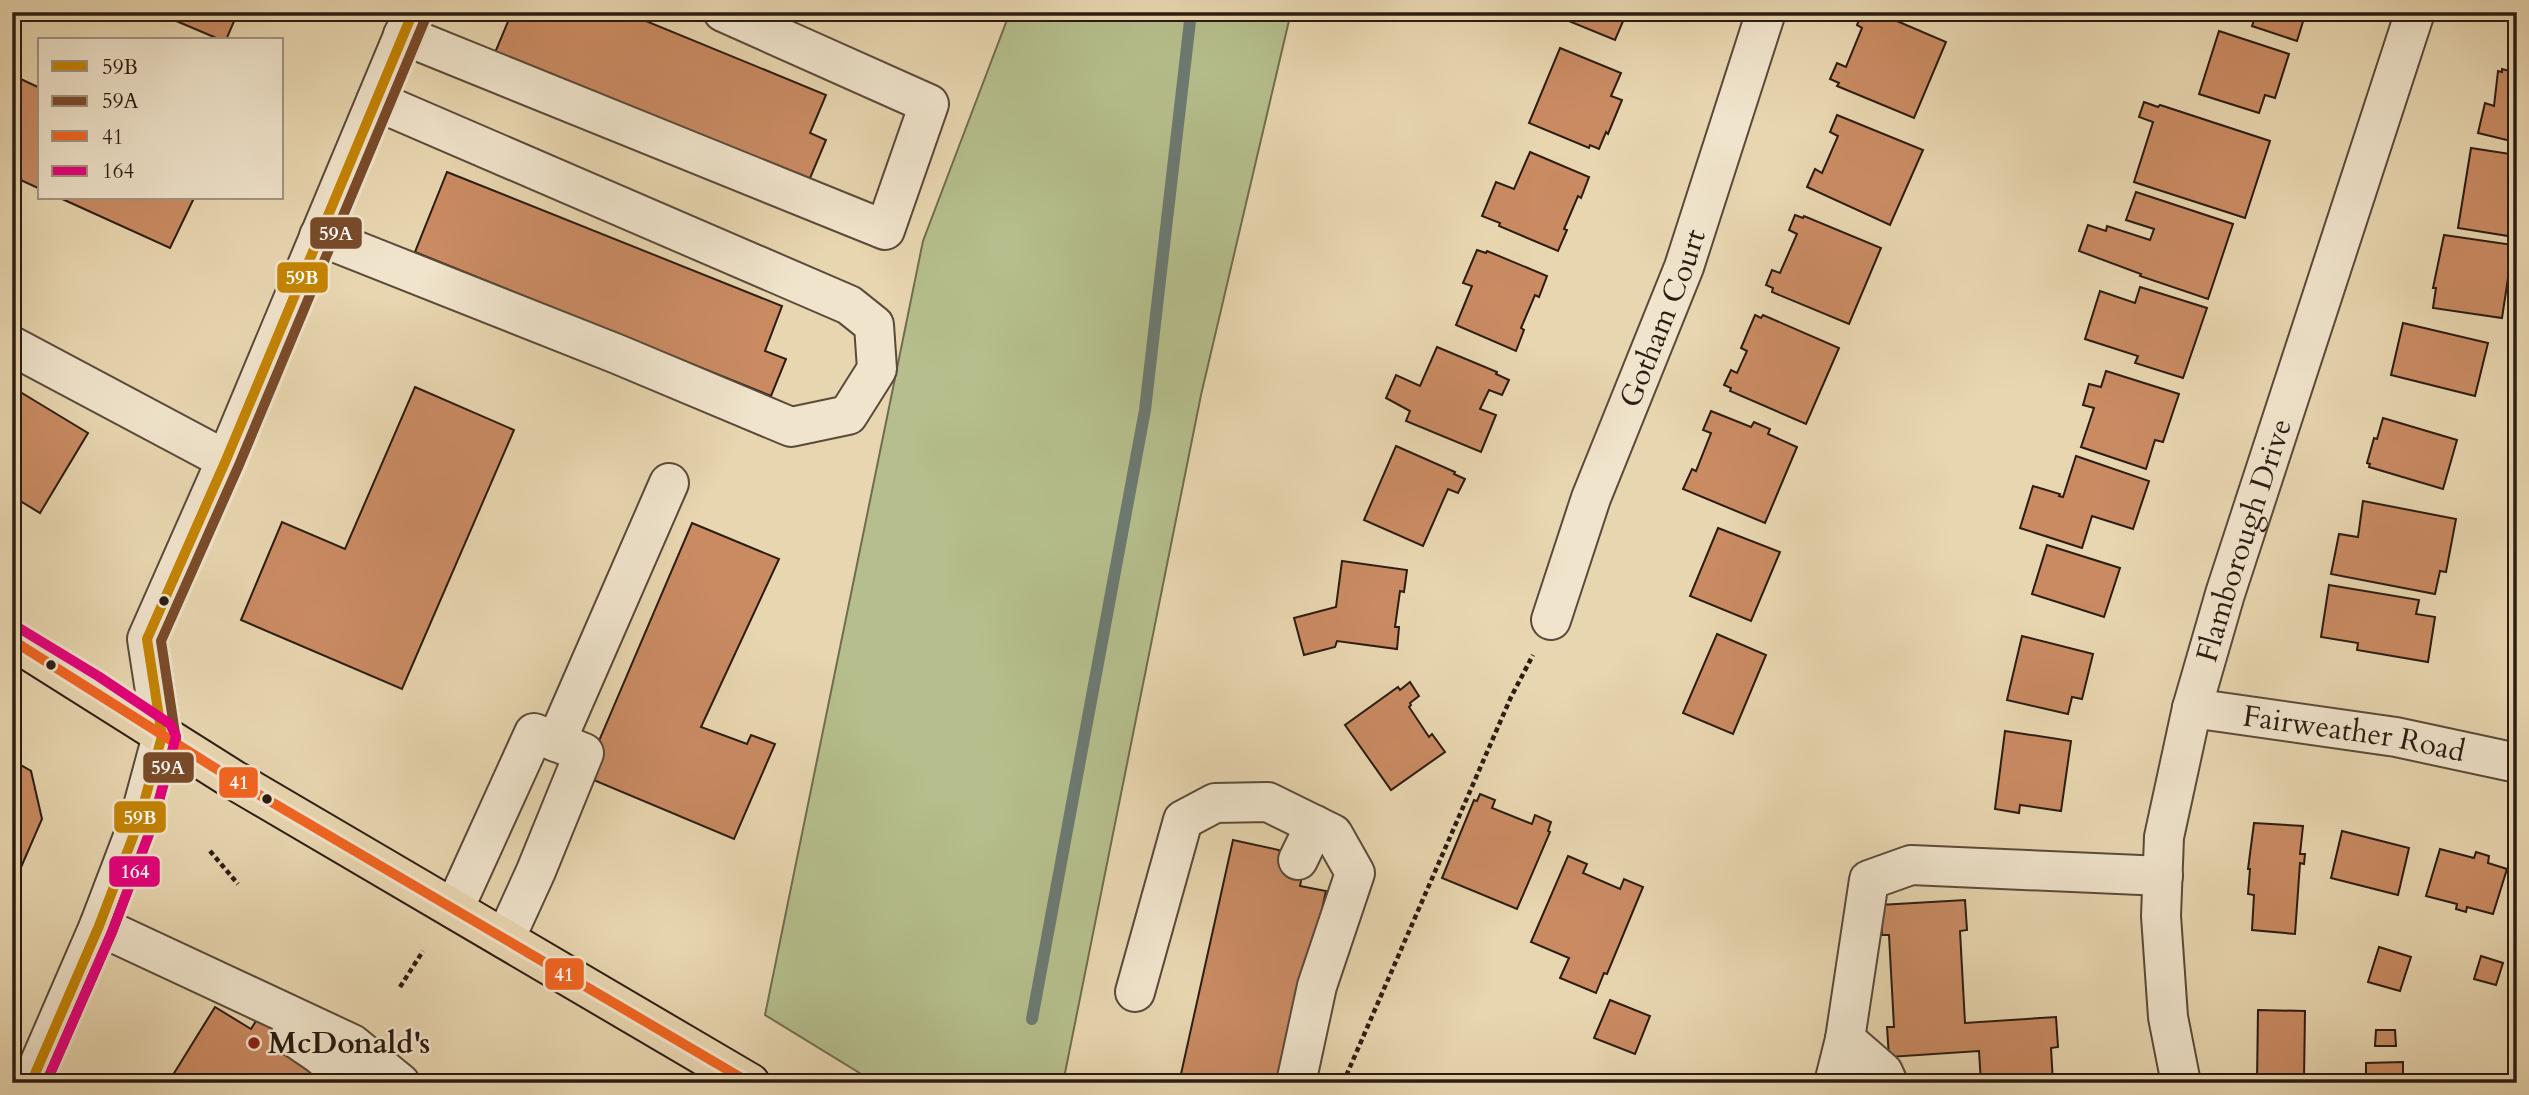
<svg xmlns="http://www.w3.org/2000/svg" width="2529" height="1095" font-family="Cardo,serif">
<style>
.park{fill:#b5be8c;stroke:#706d4f;stroke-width:2}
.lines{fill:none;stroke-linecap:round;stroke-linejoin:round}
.stream{stroke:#6c7a72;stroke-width:12}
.building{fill:#ca8b63;stroke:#2b1c12;stroke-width:2}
.minor-casing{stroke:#5a4a3a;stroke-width:42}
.major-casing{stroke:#2b1c12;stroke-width:42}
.path{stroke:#2b1c12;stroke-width:4.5;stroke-dasharray:5 3.5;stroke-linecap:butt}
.minor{stroke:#f0e4cc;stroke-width:38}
.major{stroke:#e8d6b0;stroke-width:38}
.bus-1-casing{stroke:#f0e4cc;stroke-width:16}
.bus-2-casing{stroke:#f0e4cc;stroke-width:16}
.bus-3-casing{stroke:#f0e4cc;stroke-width:16}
.bus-4-casing{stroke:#f0e4cc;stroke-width:16}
.bus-1{stroke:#c48404;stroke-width:10}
.bus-2{stroke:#7a4b2a;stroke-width:10}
.bus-3{stroke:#f26522;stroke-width:10}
.bus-4{stroke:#e5007d;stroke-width:10}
.bus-dot{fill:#2b1c12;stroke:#f0e4cc;stroke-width:2.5}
.poi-dot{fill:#8f2418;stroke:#f0e4cc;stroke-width:2.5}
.labels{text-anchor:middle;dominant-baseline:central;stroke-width:5;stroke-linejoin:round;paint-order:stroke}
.street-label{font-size:30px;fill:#2b1c12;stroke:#f0e4cc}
.poi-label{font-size:30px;font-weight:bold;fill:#2b1c12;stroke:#f0e4cc;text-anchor:start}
.line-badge{stroke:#f0e4cc;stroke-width:2.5}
.badge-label{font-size:19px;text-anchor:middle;font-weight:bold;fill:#fff}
</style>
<rect width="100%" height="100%" fill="#e8d6b0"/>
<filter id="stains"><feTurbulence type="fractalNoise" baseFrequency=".00286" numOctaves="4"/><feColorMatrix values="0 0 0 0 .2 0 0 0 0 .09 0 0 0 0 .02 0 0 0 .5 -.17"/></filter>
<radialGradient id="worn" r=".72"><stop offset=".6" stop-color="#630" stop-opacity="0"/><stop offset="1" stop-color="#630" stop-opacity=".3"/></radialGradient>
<polygon class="park" points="1010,12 1291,12 1201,395 1063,1083 876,1083 765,1015 923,241"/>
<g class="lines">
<polyline class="stream" points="1032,1019 1145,410 1190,21 1193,12"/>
</g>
<g class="building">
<polygon points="155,12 238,12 226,40 221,40"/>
<polygon points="512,12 624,12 826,95 810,133 826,140 808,183 494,55"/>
<polygon points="1555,12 1627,12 1615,40 1554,15"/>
<polygon points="1862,12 1876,12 1946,42 1914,118 1837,86 1839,83 1830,79 1837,63 1846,67 1862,28 1857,25"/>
<polygon points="2249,12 2303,12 2305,15 2297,41 2252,26 2256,14"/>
<polygon points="2219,31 2289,54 2275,98 2265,95 2259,113 2199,94"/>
<polygon points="1560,48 1621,73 1611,96 1622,100 1608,134 1606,132 1599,149 1590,145 1589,148 1529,123"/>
<polygon points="2502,69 2517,73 2515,142 2478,133 2485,103 2494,106 2498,71 2502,72"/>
<polygon points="12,75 40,88 40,189 12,176"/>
<polygon points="2144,102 2158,107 2160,105 2270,141 2245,218 2134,182 2153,122 2139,117"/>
<polygon points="1837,115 1923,150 1890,225 1807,187 1815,169 1822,173 1838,136 1830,132"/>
<polygon points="2471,148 2517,155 2517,225 2509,224 2508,236 2458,228"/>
<polygon points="1530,152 1589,177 1581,198 1578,196 1564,229 1567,230 1558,251 1499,226 1500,223 1482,216 1496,182 1514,189"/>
<polygon points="447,172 782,306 765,351 786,359 771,396 415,252"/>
<polygon points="2136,192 2233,224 2208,299 2140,276 2141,274 2079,251 2088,225 2106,231 2107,226 2150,240 2154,229 2126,220"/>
<polygon points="60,198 194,198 170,248"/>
<polygon points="1795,215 1803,218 1804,216 1881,248 1849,324 1772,292 1773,288 1766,285 1772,270 1780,273 1797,234 1789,230"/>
<polygon points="2444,235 2513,245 2502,318 2433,308 2436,288 2433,288"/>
<polygon points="1477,250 1486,253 1487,251 1547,276 1539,297 1535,295 1521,328 1524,330 1516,351 1456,325 1472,286 1463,283"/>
<polygon points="2140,287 2207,308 2183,378 2135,363 2138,356 2085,339 2100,291 2135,303"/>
<polygon points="1755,315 1761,318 1763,315 1839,348 1806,424 1730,391 1731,388 1724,385 1731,370 1737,373 1747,351 1741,348"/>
<polygon points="2403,323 2488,343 2475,396 2391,375"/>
<polygon points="1437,347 1497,372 1496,374 1509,380 1502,395 1489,390 1480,409 1496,415 1481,452 1406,421 1410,411 1386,398 1396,375 1420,386"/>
<polygon points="2106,371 2179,394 2163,442 2155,440 2146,469 2081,447 2094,408 2083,405 2089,384 2101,387"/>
<polygon points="12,387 88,433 40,513 12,496"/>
<polygon points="415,387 514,430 402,689 241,620 282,522 345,549"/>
<polygon points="1711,411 1751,427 1754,422 1770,429 1768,434 1797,447 1765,523 1683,489 1692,469 1696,471 1711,433 1703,430"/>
<polygon points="2383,418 2457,440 2443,489 2369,467 2370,464 2367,463 2374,438 2377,439"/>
<polygon points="1396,446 1455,472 1454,474 1465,479 1458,493 1448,489 1423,546 1364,520"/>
<polygon points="2076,456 2149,481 2133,529 2092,516 2082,548 2020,528 2033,486 2060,494 2059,496 2063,497"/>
<polygon points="2363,501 2456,519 2446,572 2440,571 2435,594 2331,574 2339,534 2358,537"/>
<polygon points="692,523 779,559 701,727 747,744 751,735 775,744 734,839 584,776"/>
<polygon points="1718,528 1780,552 1751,621 1690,596"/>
<polygon points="2047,545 2120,568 2104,617 2032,594"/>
<polygon points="1342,561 1407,570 1404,592 1400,591 1395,627 1399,627 1397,649 1337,641 1335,647 1304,655 1294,618 1336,607"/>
<polygon points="2329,585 2419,600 2416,614 2435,617 2428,662 2357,650 2358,643 2321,637"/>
<polygon points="1717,634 1766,655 1733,734 1683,713"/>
<polygon points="2022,636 2093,654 2082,699 2072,697 2068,714 2007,700"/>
<polygon points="1410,682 1419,696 1410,703 1411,705 1409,707 1429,737 1432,734 1445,752 1391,790 1345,725 1398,687 1400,690"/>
<polygon points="2005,731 2071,741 2061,811 2020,805 2019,813 1995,809"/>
<polygon points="12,760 31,771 42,819 12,888"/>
<polygon points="1480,794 1495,800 1492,808 1532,824 1535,815 1551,822 1548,831 1550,832 1517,909 1442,878 1474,800 1477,801"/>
<polygon points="2254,823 2303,826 2300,854 2305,854 2304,864 2300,863 2295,934 2252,930 2254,895 2248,894 2250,869 2248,869"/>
<polygon points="2342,831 2409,848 2398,895 2331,878"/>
<polygon points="1233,840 1279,850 1281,856 1305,861 1300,886 1326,891 1284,1083 1179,1083"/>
<polygon points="2440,849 2474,858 2476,852 2489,856 2488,863 2507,869 2493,914 2467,907 2466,912 2456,909 2457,904 2426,896"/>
<polygon points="1568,856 1587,864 1583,873 1620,889 1624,879 1643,887 1607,974 1604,973 1596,993 1560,978 1569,958 1531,942"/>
<polygon points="1965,900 1967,930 1960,931 1965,1023 2056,1017 2058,1047 2051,1048 2053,1083 1981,1083 1979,1051 1889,1057 1887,1027 1894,1027 1889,935 1882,935 1880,905"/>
<polygon points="2379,947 2411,957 2400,991 2368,982"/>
<polygon points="2481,956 2503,963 2496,985 2474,979"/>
<polygon points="1610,1000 1650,1016 1635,1054 1594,1038"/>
<polygon points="215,1007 251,1029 262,1011 341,1083 168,1083"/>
<polygon points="2258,1010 2305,1011 2304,1080 2257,1083"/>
<polygon points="2376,1030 2395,1030 2396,1046 2375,1046"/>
<polygon points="2403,1062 2403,1083 2366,1083 2366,1063"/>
</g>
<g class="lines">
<defs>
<g id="minor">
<polyline points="403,35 885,230 929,104 723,12"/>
<polyline points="319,236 617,354 791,427 848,415 877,369 874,325 849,305 376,101"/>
<polyline points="12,346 226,460"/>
<path id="s1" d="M 1551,620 L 1591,498 L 1684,267 L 1766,12"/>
<path id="s2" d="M 2192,708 L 2396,737 L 2517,763"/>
<polyline points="556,742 669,483"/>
<polyline points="1298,860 1315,825"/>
<polyline points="454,909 534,733 584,753 536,871 505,939"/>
<polyline points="99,926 352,1044 400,1083"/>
<polyline points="1135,992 1183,820 1215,803 1268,802 1333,834 1355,873 1317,986 1296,1083"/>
<polyline points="291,1035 319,1054 353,1083"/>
<polyline points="1845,1039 1883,1072 1888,1083"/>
<polyline points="31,1083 99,926 139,821 162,736 147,639 226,460 413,12"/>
<polyline points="1834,1083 1845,1039 1869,880 1911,865 2163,876"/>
<path id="s3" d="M 2181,1083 L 2168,1017 L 2161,916 L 2164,837 L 2192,708 L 2225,594 L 2415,12"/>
</g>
<polyline id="major" points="12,640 234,780 750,1083"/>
</defs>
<use href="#minor" class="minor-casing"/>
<use href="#major" class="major-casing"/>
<g class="path">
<polyline points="210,851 238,884"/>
<polyline points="400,987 423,951"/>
<polyline points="1343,1083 1511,697 1533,655"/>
</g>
<use href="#minor" class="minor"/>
<use href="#major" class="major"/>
<defs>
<polyline id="bus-1" points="31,1083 99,926 139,821 162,736 147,639 226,460 413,12"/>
<polyline id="bus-2" points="46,1083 112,932 152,826 176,740 161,641 239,465 426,17"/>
<polyline id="bus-3" points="12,640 234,780 750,1083"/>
<polyline id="bus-4" points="19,628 98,676 170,724 176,736 152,826 112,932 46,1083"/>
</defs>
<use href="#bus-1" class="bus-1-casing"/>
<use href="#bus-2" class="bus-2-casing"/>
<use href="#bus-3" class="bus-3-casing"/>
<use href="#bus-4" class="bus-4-casing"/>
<use href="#bus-1" class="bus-1"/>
<use href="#bus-2" class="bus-2"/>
<use href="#bus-3" class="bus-3"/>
<use href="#bus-4" class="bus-4"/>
</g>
<g class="bus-dot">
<circle cx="164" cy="601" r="6"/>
<circle cx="51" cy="665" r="6"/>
<circle cx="267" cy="799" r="6"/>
</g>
<circle class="poi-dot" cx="254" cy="1043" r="7"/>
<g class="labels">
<g class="street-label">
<text stroke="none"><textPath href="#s1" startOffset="322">Gotham Court</textPath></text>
<text stroke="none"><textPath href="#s3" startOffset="555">Flamborough Drive</textPath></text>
<text stroke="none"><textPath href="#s2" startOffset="164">Fairweather Road</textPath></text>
</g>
<g class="poi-label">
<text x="268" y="1043">McDonald's</text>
</g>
</g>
<g class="line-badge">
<rect x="309" y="216" width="54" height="34" rx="7" fill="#7a4b2a"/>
<rect x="276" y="261" width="53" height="33" rx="7" fill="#c48404"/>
<rect x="142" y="751" width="53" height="33" rx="7" fill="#7a4b2a"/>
<rect x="218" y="766" width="41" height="33" rx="7" fill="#f26522"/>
<rect x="113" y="800" width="54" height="34" rx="7" fill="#c48404"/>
<rect x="108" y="855" width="53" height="33" rx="7" fill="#e5007d"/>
<rect x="544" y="957" width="41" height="34" rx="7" fill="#f26522"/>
</g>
<g class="badge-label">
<text x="336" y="240">59A</text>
<text x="302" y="284">59B</text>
<text x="168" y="774">59A</text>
<text x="239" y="789">41</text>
<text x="140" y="824">59B</text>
<text x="135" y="878">164</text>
<text x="564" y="981">41</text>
</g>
<rect width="2529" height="1095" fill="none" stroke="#e8d6b0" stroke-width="42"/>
<rect x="14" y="14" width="2501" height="1067" fill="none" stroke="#2b1c12" stroke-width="3.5"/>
<rect x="21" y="21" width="2487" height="1053" fill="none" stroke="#2b1c12" stroke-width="2"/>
<rect x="38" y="38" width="245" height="161" fill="#f0e4cc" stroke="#a19482" stroke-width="2"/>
<rect x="52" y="61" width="35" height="10" fill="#c48404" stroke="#a19482" stroke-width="2"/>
<text x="102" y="74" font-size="21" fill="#2b1c12">59B</text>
<rect x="52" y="96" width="35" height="10" fill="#7a4b2a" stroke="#a19482" stroke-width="2"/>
<text x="102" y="108" font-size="21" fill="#2b1c12">59A</text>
<rect x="52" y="131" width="35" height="10" fill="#f26522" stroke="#a19482" stroke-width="2"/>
<text x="102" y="144" font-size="21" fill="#2b1c12">41</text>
<rect x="52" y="166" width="35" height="10" fill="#e5007d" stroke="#a19482" stroke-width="2"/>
<text x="102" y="178" font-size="21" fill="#2b1c12">164</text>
<rect width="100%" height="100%" filter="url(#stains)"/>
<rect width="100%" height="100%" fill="url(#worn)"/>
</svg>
